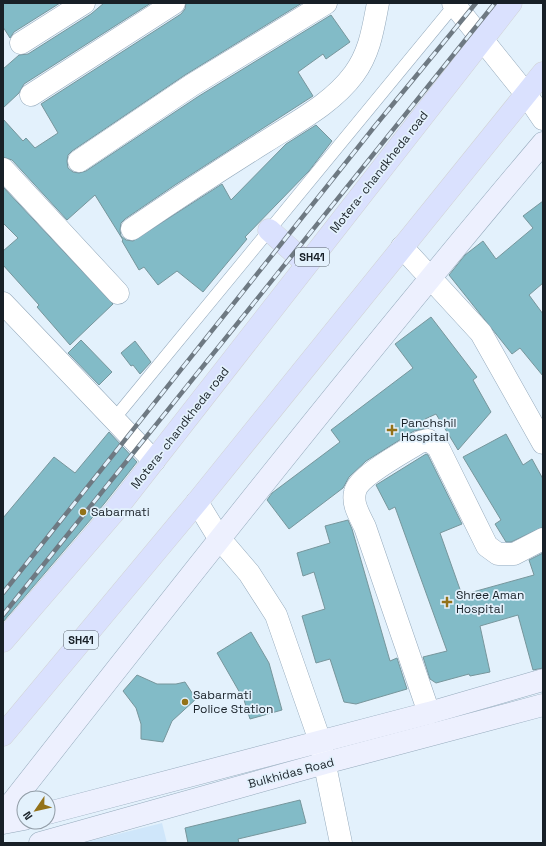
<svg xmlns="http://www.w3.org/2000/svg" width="546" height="846" font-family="'Space Grotesk',sans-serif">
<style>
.built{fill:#cfe6fa}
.building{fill:#82bbc7;stroke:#77969c}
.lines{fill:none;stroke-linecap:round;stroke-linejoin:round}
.lane-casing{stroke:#95aabc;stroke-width:13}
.street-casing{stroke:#95aabc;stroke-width:23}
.secondary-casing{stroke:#95aabc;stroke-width:23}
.primary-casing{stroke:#d1d2d4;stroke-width:23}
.lane{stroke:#fff;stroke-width:12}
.street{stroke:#fff;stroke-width:22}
.secondary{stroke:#edf0fe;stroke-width:22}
.primary{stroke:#dae1fe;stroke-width:22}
.rail-casing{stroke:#6e7982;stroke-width:4.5}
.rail{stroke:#e3f1fc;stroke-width:3;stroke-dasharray:9;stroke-linecap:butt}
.poi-dot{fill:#937219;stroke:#e3f1fc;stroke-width:1.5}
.labels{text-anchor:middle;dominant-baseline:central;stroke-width:3.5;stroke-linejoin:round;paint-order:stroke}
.shield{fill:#e3f1fc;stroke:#555f67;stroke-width:1}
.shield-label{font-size:11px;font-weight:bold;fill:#182027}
.street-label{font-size:12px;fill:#182027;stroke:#e3f1fc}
.poi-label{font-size:12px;fill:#182027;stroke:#e3f1fc;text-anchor:start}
</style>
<rect width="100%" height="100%" fill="#e3f1fc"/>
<polygon class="built" points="162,823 167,843 82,843"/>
<g class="building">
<polygon points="3,3 60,3 14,32 10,38 3,27"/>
<polygon points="104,3 151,3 24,84 19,93 3,108 3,69 19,55 28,54 91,14"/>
<polygon points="186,3 302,3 185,75 72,151 68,155 67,161 68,168 73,172 79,173 86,171 199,96 331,15 350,42 326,59 323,54 298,72 313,96 175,185 125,219 121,223 120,230 121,236 126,240 133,241 222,184 231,200 286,144 316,125 332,141 309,171 245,237 247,239 203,292 177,271 158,285 144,267 139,270 122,241 123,240 95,195 67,220 12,160 3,157 3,119 23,141 26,138 35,148 58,133 41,104 181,14 185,9"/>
<polygon points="3,187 113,304 70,345 37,307 39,305 3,265 3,251 18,238 3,223"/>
<polygon points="543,201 543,283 529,295 543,314 543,376 520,348 512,354 449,275 465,255 483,241 496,259 533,228 523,216"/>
<polygon points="431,317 477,377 473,380 491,412 458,450 436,414 425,419 429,428 414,431 366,461 349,477 343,488 289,529 267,500 272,493 340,442 331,430 413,368 395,344"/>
<polygon points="81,340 112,372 99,385 68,353"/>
<polygon points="135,341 151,362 140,374 133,365 131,366 121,353"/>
<polygon points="109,432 137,462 104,504 3,622 3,518 54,457 75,473"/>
<polygon points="506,434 523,465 532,459 543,479 543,527 511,542 506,542 495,524 501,520 463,457"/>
<polygon points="426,454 428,455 462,524 440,533 462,595 534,575 529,560 543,553 543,668 533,670 518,615 480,626 490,672 470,676 469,674 436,683 430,679 423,657 447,651 395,507 389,510 376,485"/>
<polygon points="348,520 352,529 390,661 397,658 407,689 356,704 344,702 330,659 316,663 302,616 325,609 314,572 303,576 297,553 330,543 325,526"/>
<polygon points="251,632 269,663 282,710 250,719 244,700 217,653"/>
<polygon points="137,675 157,684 176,684 185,682 196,699 172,721 163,742 141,739 141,724 136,708 123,691"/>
<polygon points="300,800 306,823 238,839 239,843 188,843 185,828"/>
</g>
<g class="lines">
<defs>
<polyline id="lane" points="114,419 456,3"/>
<g id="street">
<polyline points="453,3 526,94 543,119"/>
<polyline points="21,43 84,3"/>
<polyline points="31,95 174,3"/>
<polyline points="79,161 192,85 326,3"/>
<polyline points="3,169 118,293"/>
<path d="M 132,229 C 176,199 220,170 265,142 C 296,122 332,104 354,74 C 370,52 373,29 378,3"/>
<polyline points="402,247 481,333 543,443"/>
<polyline points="3,303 154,461"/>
<polyline points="197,502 219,538 249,573 276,615 320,741 341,843"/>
<path d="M 429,713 L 365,527 C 360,516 352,505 355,492 C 358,476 406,451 420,442 L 428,440 L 438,447 L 487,546 L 498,554 L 514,554 L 543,539"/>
</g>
<g id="secondary">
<polyline points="48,813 429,713 543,680"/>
<path d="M 3,814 C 180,588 358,362 543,143"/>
<polyline points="3,823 24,819"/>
<polyline points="40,843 325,763 543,705"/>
</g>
<g id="primary">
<polyline points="269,230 307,264"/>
<polyline points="3,641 114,512 511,3"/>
<polyline points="3,735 197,502 543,73"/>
</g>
</defs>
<use href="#lane" class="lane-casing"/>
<use href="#street" class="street-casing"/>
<use href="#secondary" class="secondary-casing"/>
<use href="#primary" class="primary-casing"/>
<use href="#lane" class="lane"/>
<use href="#street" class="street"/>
<use href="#secondary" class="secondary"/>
<use href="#primary" class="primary"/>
<defs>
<g id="rail">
<polyline points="3,593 375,126 476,3"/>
<polyline points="3,615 495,3"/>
</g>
</defs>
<use href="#rail" class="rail-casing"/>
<use href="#rail" class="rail"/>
</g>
<g class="poi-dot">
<path d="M390 424h4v4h4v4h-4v4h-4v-4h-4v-4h4z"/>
<circle cx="83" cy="512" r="4"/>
<path d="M445 596h4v4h4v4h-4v4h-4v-4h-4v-4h4z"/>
<circle cx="185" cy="702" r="4"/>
</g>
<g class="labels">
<g class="shield">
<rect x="295" y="248" width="34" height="18" rx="3"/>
<rect x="64" y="631" width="34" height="18" rx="3"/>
</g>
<g class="shield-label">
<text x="312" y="257">SH41</text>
<text x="81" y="640">SH41</text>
</g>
<g class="street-label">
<text transform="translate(379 172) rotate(-52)">Motera- chandkheda road</text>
<text transform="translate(180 428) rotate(-52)">Motera- chandkheda road</text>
<text transform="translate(291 773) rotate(-15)">Bulkhidas Road</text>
</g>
<g class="poi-label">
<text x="401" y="423">Panchshil<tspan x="401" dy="14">Hospital</tspan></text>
<text x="91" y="512">Sabarmati</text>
<text x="456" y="595">Shree Aman<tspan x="456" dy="14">Hospital</tspan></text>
<text x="193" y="695">Sabarmati<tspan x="193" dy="14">Police Station</tspan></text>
</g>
</g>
<rect width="546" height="846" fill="none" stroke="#182027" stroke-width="8"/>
<g transform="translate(36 810) rotate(236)"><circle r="19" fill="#e3f1fc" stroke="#929da7"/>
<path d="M0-3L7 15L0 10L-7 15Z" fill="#937219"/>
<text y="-6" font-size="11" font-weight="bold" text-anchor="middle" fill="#182027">N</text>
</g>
</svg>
